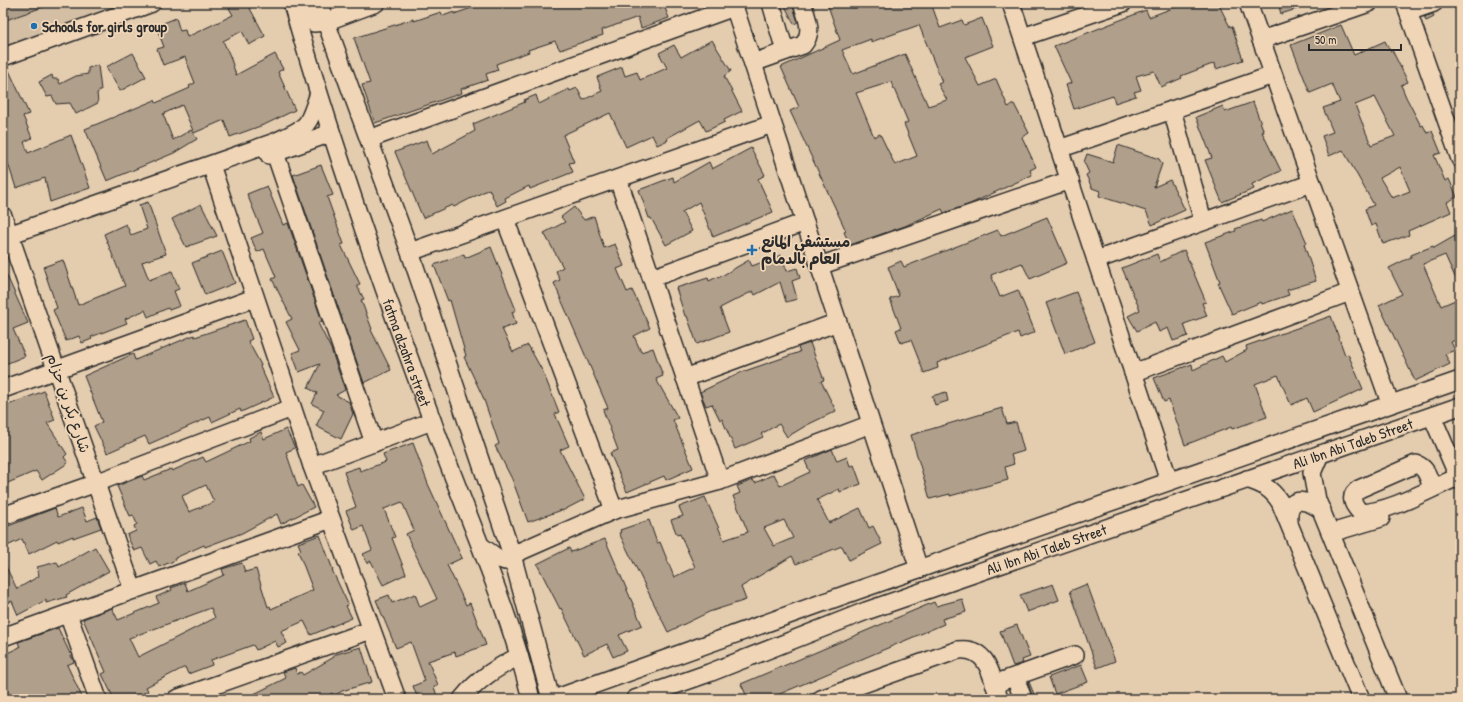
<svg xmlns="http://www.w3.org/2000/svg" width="1463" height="702" font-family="'Patrick Hand','Playpen Sans Arabic',sans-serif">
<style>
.built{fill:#d4bea4}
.building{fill:#b09f8a;stroke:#2b2b2b;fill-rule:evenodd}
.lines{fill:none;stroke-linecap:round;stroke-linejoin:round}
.minor-casing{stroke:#2b2b2b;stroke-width:20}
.minor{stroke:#f0d6b7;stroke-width:17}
.poi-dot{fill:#1f6fb2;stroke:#f0d6b7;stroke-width:1.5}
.labels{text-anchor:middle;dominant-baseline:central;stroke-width:3.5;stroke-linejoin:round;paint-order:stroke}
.poi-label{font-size:15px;font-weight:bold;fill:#2b2b2b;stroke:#f0d6b7;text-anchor:start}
.street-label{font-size:15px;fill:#2b2b2b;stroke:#f0d6b7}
</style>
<rect width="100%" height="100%" fill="#e4ccaf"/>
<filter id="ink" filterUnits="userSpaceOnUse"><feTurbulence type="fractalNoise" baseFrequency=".025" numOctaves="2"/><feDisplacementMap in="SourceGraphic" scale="8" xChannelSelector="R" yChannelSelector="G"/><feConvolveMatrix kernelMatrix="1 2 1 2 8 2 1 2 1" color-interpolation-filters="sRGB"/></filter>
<g filter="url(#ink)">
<polygon class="built" points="3,3 127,3 3,49"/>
<g class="building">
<polygon points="3,3 49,3 49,5 3,21"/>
<polygon points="238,3 247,3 265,36 249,45 242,31 223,41 230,56 236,75 275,54 283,69 278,72 295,110 266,124 230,137 224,120 194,133 182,105 163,114 173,140 191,130 197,139 174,153 107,181 85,129 155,100 156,103 190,88 189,86 195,83 185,57 163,65 157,49 164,47 156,26 176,18 180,31 185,30 187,37 233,15 229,8"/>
<polygon points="486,3 663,3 669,18 641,28 638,17 602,30 603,35 560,50 555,41 528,50 529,52 496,64 498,70 486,74 488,80 461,89 462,93 375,123 362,85 370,83 354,38 413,19 414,21 441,12 443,16 454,12 454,14"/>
<polygon points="792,3 798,22 794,24 785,6"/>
<path d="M 827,3 L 851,3 L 853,8 L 869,3 L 931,3 L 940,28 L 962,20 L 964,25 L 982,18 L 993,46 L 965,57 L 980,86 L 996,79 L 1008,107 L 1014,104 L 1029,133 L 1022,137 L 1036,167 L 1030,170 L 1032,175 L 970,204 L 944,213 L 942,209 L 905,226 L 850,245 L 844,232 L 846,231 L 790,111 L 799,107 L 781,67 L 840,40 ZM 919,25 L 942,82 L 938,84 L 947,100 L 928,106 L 905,54 L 853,74 L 842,50 L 871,39 L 871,42 ZM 891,82 L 908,122 L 904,124 L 917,156 L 895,165 L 880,134 L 874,137 L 856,93 Z"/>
<polygon points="1186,3 1218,3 1230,27 1232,26 1243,60 1216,69 1215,63 1181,76 1182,78 1161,87 1154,71 1136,76 1141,90 1134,92 1136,96 1115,103 1113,96 1074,109 1066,85 1071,83 1054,46 1146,10 1149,17"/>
<polygon points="1278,3 1309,3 1309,5 1281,14"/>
<polygon points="1433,14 1434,17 1426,21 1424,17"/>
<path d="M 1341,25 L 1354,55 L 1385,41 L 1390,51 L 1392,50 L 1408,82 L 1401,85 L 1406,97 L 1421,126 L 1423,125 L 1427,133 L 1432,131 L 1441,153 L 1434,155 L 1445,181 L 1449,179 L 1457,197 L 1447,202 L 1451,212 L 1408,231 L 1409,235 L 1383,244 L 1376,224 L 1371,226 L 1365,209 L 1374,205 L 1343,150 L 1329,156 L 1322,136 L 1333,132 L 1323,108 L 1340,102 L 1332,84 L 1310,93 L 1291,45 ZM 1375,97 L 1395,136 L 1371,145 L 1355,105 ZM 1400,167 L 1410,191 L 1392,198 L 1380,178 Z"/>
<polygon points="712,40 731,71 724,76 742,111 724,120 725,122 706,131 700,120 667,138 668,140 657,145 652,135 626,147 610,113 563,135 574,162 569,163 573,172 530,189 529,186 505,198 506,201 497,206 489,189 454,207 452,205 423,218 395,152 427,140 432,154 475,131 473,124 525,102 524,100 536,95 539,104 569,89 570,91 577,88 583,100 602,91 597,77 622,67 625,76 637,72 640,80 667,68 659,53 674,45 681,57"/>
<polygon points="133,53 146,77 120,91 106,67"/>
<polygon points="98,65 101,90 97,93 98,103 76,114 70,103 56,104 52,96 47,97 39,82 52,75 53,79 58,79 60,84 76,76 88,74 88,68"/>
<polygon points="7,66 29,114 23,116 32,138 24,142 28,153 71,135 90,188 50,202 45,178 16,188 3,148 3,67"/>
<polygon points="1253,102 1264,132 1262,132 1281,171 1252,184 1254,189 1222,202 1205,160 1212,158 1196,117 1223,106 1225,112"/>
<polygon points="1118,145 1159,159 1162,164 1154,187 1170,180 1185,210 1152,225 1146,211 1099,196 1100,191 1092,188 1086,175 1089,173 1084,162 1087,154 1113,162"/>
<polygon points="751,148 765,175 758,179 773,212 713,237 699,202 682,212 692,231 666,245 651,218 649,218 639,190 673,177 674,182 709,162 712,169"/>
<polygon points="321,165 333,195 327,197 344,244 341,245 360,284 357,286 364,299 361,300 372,329 371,330 391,370 364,383 293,175"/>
<polygon points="267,186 283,225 288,223 322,321 318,323 331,349 345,390 336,395 349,402 353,414 341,439 316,426 324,410 312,404 317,393 308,388 320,364 299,372 292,353 300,350 286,322 292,319 272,279 276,277 264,249 257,252 251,238 263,233 247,194"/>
<polygon points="148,202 166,254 142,262 149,280 172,271 179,289 174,291 180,306 169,310 168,308 148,317 145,310 125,319 127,323 91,337 92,339 82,343 79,336 66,341 53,310 57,308 43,267 63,260 78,305 125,286 104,234 126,224 131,235 147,229 139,205"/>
<polygon points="201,204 217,236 186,247 172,219"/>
<polygon points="574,207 584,220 594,216 604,248 615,244 624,266 617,269 627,292 632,290 650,328 634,336 641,352 653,348 663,376 656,379 678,418 673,420 693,468 666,480 664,476 627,492 610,453 618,450 603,410 608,408 554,283 560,280 556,271 563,267 544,233 565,222 561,217"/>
<polygon points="1292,209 1307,243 1304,244 1316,281 1287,290 1289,295 1262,304 1261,302 1232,314 1218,283 1220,282 1205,242 1236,231 1235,229 1261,220 1262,222"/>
<polygon points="1047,217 1067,263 1030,279 1022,263 991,275 1000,297 1018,290 1035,332 1020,338 1018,332 937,363 938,368 924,373 911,340 901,343 896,330 901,328 890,299 899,296 888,267 901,261 904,267 998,230 1001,236"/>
<polygon points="1455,236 1460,245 1460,288 1445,255 1423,264 1441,306 1460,298 1460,338 1451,342 1455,350 1445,354 1450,364 1415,381 1379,305 1402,294 1389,268 1411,257 1411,255 1433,246 1434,248"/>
<polygon points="491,247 516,310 512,312 516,324 502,329 513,352 528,345 543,372 559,412 555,414 569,446 560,450 585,499 562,511 562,510 528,522 512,479 495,446 499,444 483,397 464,357 466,356 450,300 448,301 434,265 464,254 465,258"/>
<polygon points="1184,250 1206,302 1202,303 1207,316 1184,324 1188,336 1173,341 1168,328 1159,332 1155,322 1137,331 1128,316 1140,310 1122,268 1157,254 1160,262"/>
<polygon points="222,251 235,283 205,295 192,263"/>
<polygon points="781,255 787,271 797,268 800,278 792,281 797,299 786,302 780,282 755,295 753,291 720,308 729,332 697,344 687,316 685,316 676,288 708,278 709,281 717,277 718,278 749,260 752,266"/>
<polygon points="3,267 28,323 13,329 25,356 3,365"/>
<polygon points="1076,292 1095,342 1065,354 1046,303"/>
<polygon points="1331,316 1345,355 1348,354 1363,389 1313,412 1307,398 1291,405 1278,375 1255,384 1267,417 1232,429 1231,427 1185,445 1169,400 1164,402 1154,378 1192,364 1193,370 1222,356 1225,362 1247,350 1246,346"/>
<polygon points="245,320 252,339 248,341 261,365 260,366 274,397 241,412 240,409 212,422 210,417 149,444 145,436 107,453 94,426 102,422 84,376 133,354 135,360 194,335 195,337"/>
<polygon points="810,343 824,380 821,381 836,411 807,425 787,437 779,424 761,434 763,437 735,449 722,419 720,420 712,404 706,406 700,392 742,372 800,352 798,347"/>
<polygon points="44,391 55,420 47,423 67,454 64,457 68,463 42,480 36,471 3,485 3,407"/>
<polygon points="946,392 948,401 935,405 932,396"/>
<polygon points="1002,408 1007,424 1016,422 1024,451 1011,455 1014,464 1005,467 1008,480 950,496 950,494 930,499 911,435"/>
<path d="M 286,429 L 295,448 L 286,452 L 298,487 L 302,485 L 314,507 L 281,524 L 277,514 L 242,533 L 205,547 L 204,545 L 175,558 L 176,560 L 159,567 L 156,561 L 150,564 L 142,548 L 134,551 L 127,535 L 136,531 L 134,526 L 137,524 L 133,515 L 130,516 L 117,486 L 142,476 L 144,480 L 171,469 L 172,471 L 203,457 L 206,462 L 250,441 L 249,438 L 261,432 L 264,439 ZM 206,485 L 214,502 L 189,512 L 182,496 Z"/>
<polygon points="413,443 428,484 462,558 447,565 466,605 470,603 486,645 456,656 455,652 428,661 438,685 434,687 438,699 418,699 413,686 425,681 411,642 396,648 376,600 389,595 392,603 415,594 420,607 437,599 406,534 414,530 402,502 384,509 395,537 392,538 406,574 383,585 371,561 367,563 363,554 372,550 363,526 354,530 346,511 356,507 344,472 359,467 360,471 386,462 383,454"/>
<path d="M 832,449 L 837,461 L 847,457 L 850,466 L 854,465 L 861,484 L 840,492 L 839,489 L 817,500 L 829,523 L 860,508 L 869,528 L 873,526 L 882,544 L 849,560 L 842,546 L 796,564 L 792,556 L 741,587 L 746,600 L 709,612 L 668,632 L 619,533 L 621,532 L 620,530 L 649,520 L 657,543 L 660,542 L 674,577 L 695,567 L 680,534 L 677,535 L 671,520 L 683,516 L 679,507 L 705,497 L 724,540 L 748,532 L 733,496 L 740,493 L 737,486 L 753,480 L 755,483 L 774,474 L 780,486 L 810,472 L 805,461 ZM 784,520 L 793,538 L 774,546 L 764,528 Z"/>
<polygon points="55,508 58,517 82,508 87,521 97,517 101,528 73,538 73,536 58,542 57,540 29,554 22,539 3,548 3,528"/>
<path d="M 320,535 L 333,570 L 332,570 L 348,604 L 346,606 L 352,618 L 311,635 L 304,621 L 281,631 L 287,643 L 278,647 L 275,641 L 256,650 L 253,645 L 211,660 L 212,665 L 188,674 L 185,667 L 146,687 L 148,691 L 135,697 L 134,695 L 126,699 L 114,699 L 102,674 L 106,672 L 83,619 L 112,608 L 118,620 L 159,603 L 156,597 L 172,590 L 171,588 L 185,583 L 188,591 L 224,575 L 222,569 L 242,563 L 245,572 L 256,569 L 268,607 L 270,606 L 271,609 L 313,590 L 298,551 L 301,550 L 298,543 ZM 211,608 L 215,618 L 138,657 L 129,638 Z"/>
<polygon points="605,539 642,625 619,635 627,651 613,657 607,644 584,655 561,608 560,609 537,564 569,548 571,552"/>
<polygon points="95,547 109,571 66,595 67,597 46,603 46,600 18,615 12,601 3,605 3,561 17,589 39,576 37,567 57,562 59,567"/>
<polygon points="1053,584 1059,600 1027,612 1020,595"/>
<polygon points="1087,584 1115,661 1097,668 1070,591"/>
<polygon points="962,599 966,612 942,619 944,624 768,699 748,699 741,684 934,602 936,606"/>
<polygon points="1017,625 1030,657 1022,660 1023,663 1013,666 1000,631"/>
<polygon points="58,628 74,662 67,665 83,699 3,699 3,655 20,647 18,642"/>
<polygon points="361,647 372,682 342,691 334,696 332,693 322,699 244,699 286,678 283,672 295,668 297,674 301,672 303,675 334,657 333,655"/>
<polygon points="1081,665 1088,682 1055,694 1049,677"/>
<polygon points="1029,682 1036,699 1033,699 1028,683"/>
</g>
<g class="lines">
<defs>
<g id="minor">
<path id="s1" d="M 292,3 C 332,144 381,283 432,420 C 465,512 508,604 531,699"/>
<polyline points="298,3 314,23 325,22 376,3"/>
<polyline points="319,3 410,252 512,555 551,699"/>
<polyline points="733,3 919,569"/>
<polyline points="771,3 785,51"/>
<polyline points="1011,3 1169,481"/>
<polyline points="1248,3 1390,403"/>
<polyline points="1405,3 1460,159"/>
<polyline points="1408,12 1434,3"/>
<polyline points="1023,37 1123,3"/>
<polyline points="1261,40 1369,3"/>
<polyline points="3,57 152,3"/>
<path d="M 753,63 L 803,45 C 814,32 807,18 802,3"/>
<polyline points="1172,110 1203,221"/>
<polyline points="369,139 734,7"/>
<polyline points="1059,149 1273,75"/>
<polyline points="275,153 374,443"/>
<polyline points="269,155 331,133"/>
<polyline points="214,174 312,466 397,699"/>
<polyline points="618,179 720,481"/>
<polyline points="3,216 133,590"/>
<polyline points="505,219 614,510"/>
<path d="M 3,237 L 275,142 C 307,127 307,130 318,96"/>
<polyline points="410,252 772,124"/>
<polyline points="1096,260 1312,183"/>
<polyline points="819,266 1070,180"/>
<polyline points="652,278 805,222"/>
<polyline points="1133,373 1350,292"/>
<polyline points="685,378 838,322"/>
<polyline points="3,389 254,298"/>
<polyline points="1432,416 1460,481"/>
<polyline points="1320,454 1312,473 1317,500 1398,699"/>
<polyline points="312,466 432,421"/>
<path d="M 1247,479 C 1262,484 1271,488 1280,502 L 1361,699"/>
<path d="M 1432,487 C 1428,477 1427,468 1416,464 L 1359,489 C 1348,496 1353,505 1361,513 C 1393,511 1429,489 1458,477"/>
<polyline points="3,516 96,483 292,408"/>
<path d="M 1289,522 C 1287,495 1304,498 1322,510"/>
<polyline points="1331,533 1381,518"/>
<polyline points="481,546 499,559 505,561 512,555 614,510 720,481 871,424"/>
<polyline points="68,614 98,699"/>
<polyline points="3,637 331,519"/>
<polyline points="1015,677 1023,699"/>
<polyline points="994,684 1075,655"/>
<polyline points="176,699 371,630"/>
<path d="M 462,699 C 479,678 495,669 519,656"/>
<polyline points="554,699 847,594 1460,380"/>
<path id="s2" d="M 635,699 L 709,673 L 866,611 L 1460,406"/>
<path d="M 821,699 L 958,650 C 988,646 992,677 999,699"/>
</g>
</defs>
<use href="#minor" class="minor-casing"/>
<use href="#minor" class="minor"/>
</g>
</g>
<g class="poi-dot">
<circle cx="34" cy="26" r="4"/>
<path d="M750 244h4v4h4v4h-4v4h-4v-4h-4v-4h4z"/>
</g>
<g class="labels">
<g class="poi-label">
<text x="42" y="26">Schools for girls group</text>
<text x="761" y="241">مستشفى المانع<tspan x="761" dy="17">العام بالدمام</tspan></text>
</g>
<g class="street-label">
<text stroke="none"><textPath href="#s1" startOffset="368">fatma alzahra street</textPath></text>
<text transform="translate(69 403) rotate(71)">شارع بكر بن حزام</text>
<text stroke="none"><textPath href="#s2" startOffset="762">Ali Ibn Abi Taleb Street</textPath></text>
<text stroke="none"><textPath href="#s2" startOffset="438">Ali Ibn Abi Taleb Street</textPath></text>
</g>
</g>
<rect width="1463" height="702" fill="none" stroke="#f0d6b7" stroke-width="16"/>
<rect x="8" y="8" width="1447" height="686" fill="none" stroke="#2b2b2b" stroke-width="1.5" filter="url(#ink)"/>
<path d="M1309 44v6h92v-6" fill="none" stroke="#2b2b2b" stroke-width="2"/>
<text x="1315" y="44" font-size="12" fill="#2b2b2b" stroke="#f0d6b7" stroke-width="3" paint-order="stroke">50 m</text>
</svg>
